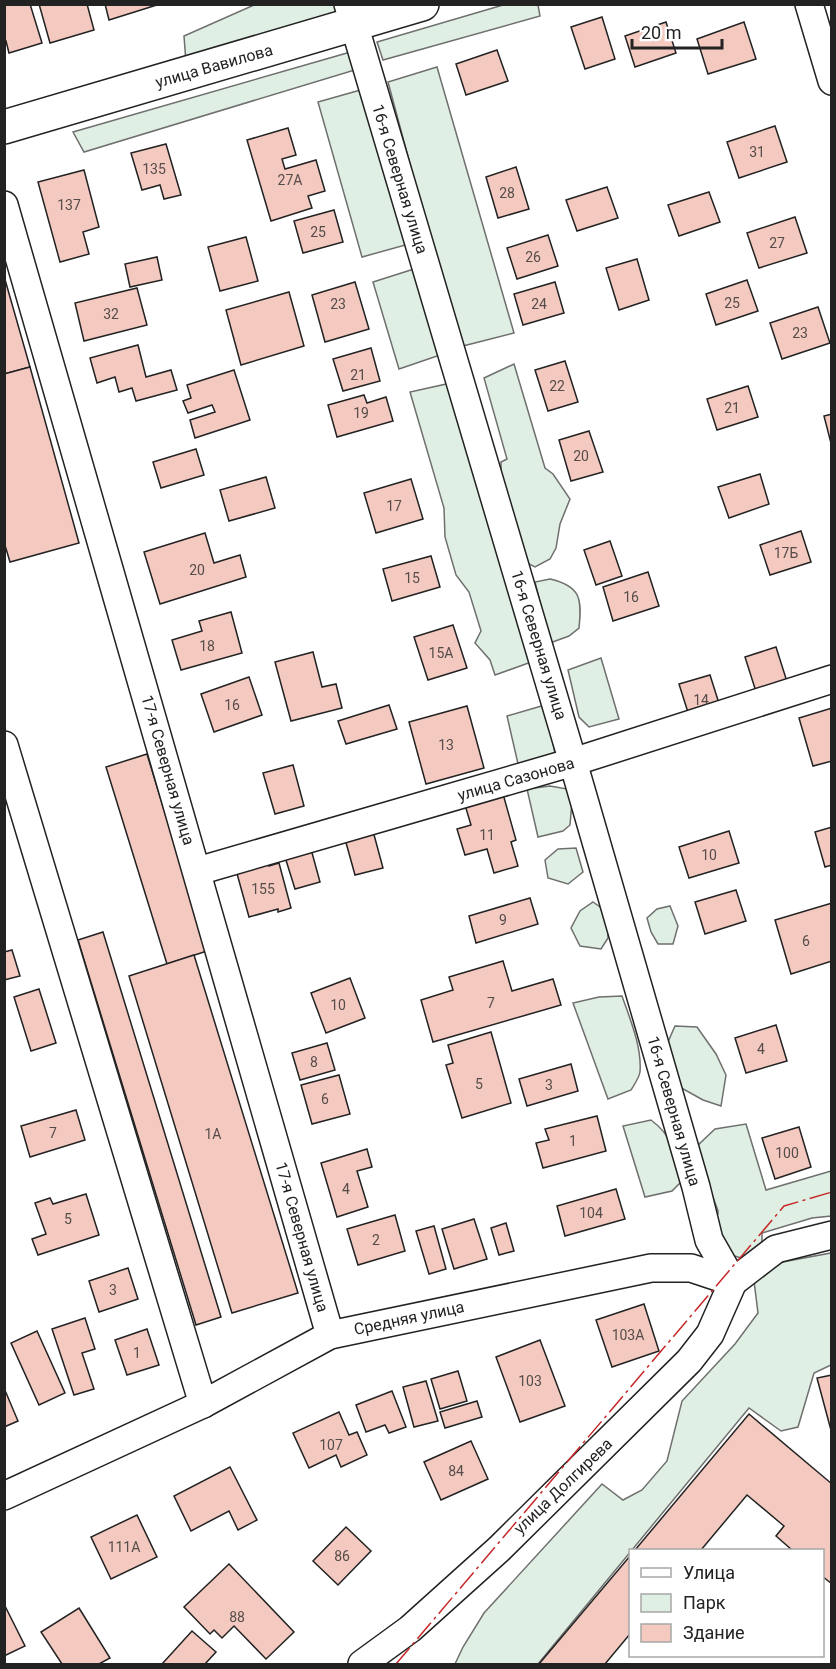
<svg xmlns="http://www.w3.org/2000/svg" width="836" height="1669" font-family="Roboto,sans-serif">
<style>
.green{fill:#e0efe3;stroke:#6f6f6f;stroke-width:1.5}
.building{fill:#f3c9c0;stroke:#222;stroke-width:1.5}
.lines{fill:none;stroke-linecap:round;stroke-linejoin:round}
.street-casing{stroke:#222;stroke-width:30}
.secondary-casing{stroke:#222;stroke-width:36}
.street{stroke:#fff;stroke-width:27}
.secondary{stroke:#fff;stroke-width:33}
.power{stroke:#c62828;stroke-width:1.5;stroke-dasharray:21 4.5 3 4.5;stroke-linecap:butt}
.labels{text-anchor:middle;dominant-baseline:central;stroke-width:4.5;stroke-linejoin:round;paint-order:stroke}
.number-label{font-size:14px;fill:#564c4a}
.street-label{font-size:16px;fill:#222;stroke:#fff}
</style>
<rect width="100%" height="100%" fill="#fff"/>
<g class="green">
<polygon points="254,5 340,5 344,19 186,63 184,36"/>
<polygon points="503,5 538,5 540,16 383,60 377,42"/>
<polygon points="354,51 358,69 84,152 73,132"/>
<polygon points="437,67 514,333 459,347 388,82"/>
<polygon points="364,89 409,244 362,257 318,102"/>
<polygon points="414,269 440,355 399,369 373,282"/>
<polygon points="514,364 545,468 553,474 570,499 560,524 556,548 550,559 535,567 525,562 501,481 501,462 507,459 484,378"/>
<polygon points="451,383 534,661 495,675 490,660 475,643 481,631 469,592 456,575 445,537 444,508 410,392"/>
<path d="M 550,579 C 581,586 582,599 579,628 L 569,636 L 550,643 L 535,582 Z"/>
<polygon points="601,658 619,719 589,727 579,717 568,670"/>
<polygon points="545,705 556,758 519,768 507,716"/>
<polygon points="550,786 573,790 570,825 563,831 538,837 527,789"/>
<polygon points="576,848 583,872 568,884 548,878 545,860 558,849"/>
<polygon points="593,902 607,912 608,938 601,949 580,946 571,928 580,911"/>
<polygon points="670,906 678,926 673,944 658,944 651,932 647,918 657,909"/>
<path d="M 622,996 C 630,1019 642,1047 640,1072 C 639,1078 634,1085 631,1090 L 608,1099 L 573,1003 L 599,997 Z"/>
<polygon points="675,1026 697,1027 716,1054 726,1075 721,1106 703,1100 676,1085 664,1051"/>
<path d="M 651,1120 C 673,1136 677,1155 682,1181 L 672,1191 L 645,1197 L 623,1126 Z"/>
<polygon points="746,1124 766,1190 831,1171 831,1216 812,1218 762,1233 762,1246 753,1257 741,1258 728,1254 713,1218 718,1214 718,1211 695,1148 715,1129"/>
<polygon points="831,1253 831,1365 814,1373 798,1427 781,1431 749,1408 538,1664 455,1664 463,1647 484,1613 602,1484 623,1500 642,1490 667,1461 682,1401 735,1344 758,1313 754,1281 777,1263"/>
</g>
<g class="building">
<polygon points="4,4 30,4 42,43 9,53 6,41 4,42"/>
<polygon points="39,4 87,4 94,30 50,43"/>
<polygon points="105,4 160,4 109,20"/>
<polygon points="602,17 615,59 585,69 571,27"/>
<polygon points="666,22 676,53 635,67 625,36"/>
<polygon points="744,22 756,59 708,74 697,39"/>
<polygon points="497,50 508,81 466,95 456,64"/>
<polygon points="775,126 787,162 739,178 727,142"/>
<polygon points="288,128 296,155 282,159 285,169 316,160 325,191 308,196 312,208 271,221 247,140"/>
<polygon points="166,144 181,195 164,199 160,185 142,190 131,153"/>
<polygon points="516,167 529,209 498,218 486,177"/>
<polygon points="84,170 99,227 83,232 89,254 60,262 38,182"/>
<polygon points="607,187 618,218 577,231 566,200"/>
<polygon points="709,192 720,222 679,236 668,205"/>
<polygon points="334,210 343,242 303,253 294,221"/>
<polygon points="795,217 807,253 759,268 747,233"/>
<polygon points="548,235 558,266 517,279 507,248"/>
<polygon points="246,237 258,281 220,291 208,247"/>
<polygon points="157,257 162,280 130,287 125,264"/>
<polygon points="637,259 649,300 619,310 606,268"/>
<polygon points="4,276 30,367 4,374"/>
<polygon points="747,280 758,311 716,325 706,294"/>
<polygon points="355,282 369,329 325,342 312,295"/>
<polygon points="555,282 564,313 523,325 514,294"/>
<polygon points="137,288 147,325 84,341 75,303"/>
<polygon points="289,292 304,346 241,365 226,310"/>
<polygon points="818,307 830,343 782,359 770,323"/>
<polygon points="138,345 146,377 171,370 177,390 136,401 132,388 119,392 115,377 97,383 90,358"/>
<polygon points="371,348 380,381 343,391 333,359"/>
<polygon points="565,361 578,402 548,411 535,370"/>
<polygon points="30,367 79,543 10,562 4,542 4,374"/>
<polygon points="234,370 250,420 195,438 190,420 215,412 212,405 188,413 183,401 191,398 187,385"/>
<polygon points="748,386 758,417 717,430 707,399"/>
<polygon points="364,395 367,403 386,397 393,421 337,437 328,405"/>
<polygon points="832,414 832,447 824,416"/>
<polygon points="589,431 603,472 571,481 559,440"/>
<polygon points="196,449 204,475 161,488 153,462"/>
<polygon points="760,474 769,504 729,518 718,487"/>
<polygon points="266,477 275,508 229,521 220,490"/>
<polygon points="411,479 423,519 376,533 364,493"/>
<polygon points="801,531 811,562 770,575 760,545"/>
<polygon points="205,533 214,563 240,555 246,577 160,604 144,552"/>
<polygon points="610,541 622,576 596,585 584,550"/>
<polygon points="431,556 440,587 392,601 383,569"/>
<polygon points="648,572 659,606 613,621 603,587"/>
<polygon points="231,612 242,653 181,670 172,640 202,631 199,621"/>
<polygon points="453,625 467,668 428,680 414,637"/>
<polygon points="776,647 789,688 758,698 745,657"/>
<polygon points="313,652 322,687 336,684 342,708 291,721 275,662"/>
<polygon points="710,675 723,716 692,725 679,684"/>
<polygon points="249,677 262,715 214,732 201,694"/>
<polygon points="389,705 397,729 346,744 338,721"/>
<polygon points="467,706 484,768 426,784 409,722"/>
<polygon points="832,708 832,761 813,766 799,718"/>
<polygon points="147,754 207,951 167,964 106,767"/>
<polygon points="293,765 304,806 275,814 263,773"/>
<polygon points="503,794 516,840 511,842 518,866 494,873 487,849 465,855 457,829 471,825 465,805"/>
<polygon points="832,827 832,865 825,867 815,832"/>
<polygon points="373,831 383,868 355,875 345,839"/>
<polygon points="729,831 739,863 689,878 679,847"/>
<polygon points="311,849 320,882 295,889 285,857"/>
<polygon points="269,861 269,866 279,863 291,908 278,912 278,909 249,917 236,870"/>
<polygon points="736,890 746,921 705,934 695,902"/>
<polygon points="530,898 538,924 476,943 469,916"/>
<polygon points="832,903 832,961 791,974 775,920"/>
<polygon points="103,932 221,1317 196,1325 78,940"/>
<polygon points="12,950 20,976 4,980 4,952"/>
<polygon points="194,955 298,1293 232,1313 129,976"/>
<polygon points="503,961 512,991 553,979 561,1005 433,1042 421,1000 453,990 449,977"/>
<polygon points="350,978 365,1018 326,1033 311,993"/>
<polygon points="39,989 56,1043 31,1051 14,997"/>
<polygon points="776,1025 787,1061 746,1073 735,1038"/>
<polygon points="491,1032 511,1103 462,1118 446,1065 453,1063 448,1045"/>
<polygon points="327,1043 335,1070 300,1080 292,1053"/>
<polygon points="571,1064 578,1091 527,1106 519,1079"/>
<polygon points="339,1075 350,1114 312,1124 301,1085"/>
<polygon points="76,1110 85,1140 30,1157 21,1126"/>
<polygon points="597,1116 606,1151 543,1168 536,1143 549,1140 545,1129"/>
<polygon points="799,1127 811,1167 775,1179 762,1138"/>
<polygon points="367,1149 372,1167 357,1171 368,1207 337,1217 321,1163"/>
<polygon points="616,1189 625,1219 565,1236 557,1206"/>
<polygon points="86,1194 99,1235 38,1255 32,1239 46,1234 35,1203 50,1198 53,1204"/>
<polygon points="395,1215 405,1251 358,1265 347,1229"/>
<polygon points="474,1219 487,1259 454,1269 442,1229"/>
<polygon points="506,1223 514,1251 499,1255 491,1228"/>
<polygon points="434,1226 446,1269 429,1274 416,1231"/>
<polygon points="128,1268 138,1299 99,1312 89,1281"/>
<polygon points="644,1304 659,1351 612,1367 596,1320"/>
<polygon points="85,1318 95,1349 82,1353 94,1389 74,1395 52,1329"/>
<polygon points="147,1329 159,1365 127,1375 115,1340"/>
<polygon points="37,1331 65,1393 39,1405 11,1343"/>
<polygon points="540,1340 565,1406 520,1422 496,1357"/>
<polygon points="458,1371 467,1401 440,1409 431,1379"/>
<polygon points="832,1375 832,1434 817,1378"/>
<polygon points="426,1381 438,1421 414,1427 403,1387"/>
<polygon points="4,1388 18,1421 4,1427"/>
<polygon points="392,1391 406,1427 389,1433 385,1425 366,1432 356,1405"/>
<polygon points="477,1401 482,1417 445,1428 440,1412"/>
<polygon points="339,1412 349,1435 357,1432 367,1455 341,1467 336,1455 309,1468 293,1433"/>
<polygon points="749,1414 832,1484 832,1584 822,1576 822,1550 792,1550 776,1536 784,1526 747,1495 701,1550 635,1550"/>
<polygon points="471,1441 488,1479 441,1500 424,1462"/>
<polygon points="230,1467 257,1520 238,1530 229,1511 191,1531 174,1496"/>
<polygon points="137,1515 157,1557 111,1579 91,1537"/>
<polygon points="346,1527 371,1551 338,1585 313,1561"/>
<polygon points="630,1556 630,1634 605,1664 539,1664"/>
<polygon points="229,1564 294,1632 266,1659 234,1626 222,1638 214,1630 210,1634 184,1607"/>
<polygon points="5,1606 25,1646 4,1656 4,1607"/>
<polygon points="79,1608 110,1658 99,1664 62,1664 41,1632"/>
<polygon points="192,1631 216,1652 205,1664 162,1664"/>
</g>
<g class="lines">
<defs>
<g id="street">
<polyline points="348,4 573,762 696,1187 709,1240 733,1282"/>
<polyline points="809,4 832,81"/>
<polyline points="4,205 330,1335"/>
<polyline points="4,745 203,1404"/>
<polyline points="198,871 573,762 832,679"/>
<polyline points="4,1496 203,1404 330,1335 651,1268 691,1268 733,1282"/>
<polyline points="362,1664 410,1629 499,1549 689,1361 710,1334 733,1282 776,1249 832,1235"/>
</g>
<polyline id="secondary" points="4,127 422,4"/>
</defs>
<use href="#street" class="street-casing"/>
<use href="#secondary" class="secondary-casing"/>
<use href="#street" class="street"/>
<use href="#secondary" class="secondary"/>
<polyline class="power" points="396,1664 784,1206 832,1192"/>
</g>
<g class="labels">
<g class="number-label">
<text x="757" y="152">31</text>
<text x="154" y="169">135</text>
<text x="290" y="180">27А</text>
<text x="507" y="193">28</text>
<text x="69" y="205">137</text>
<text x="318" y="232">25</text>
<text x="777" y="243">27</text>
<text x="533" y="257">26</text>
<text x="732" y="303">25</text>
<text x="338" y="304">23</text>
<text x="539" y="304">24</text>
<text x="111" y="314">32</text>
<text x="800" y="333">23</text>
<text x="358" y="375">21</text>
<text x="557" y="386">22</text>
<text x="732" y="408">21</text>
<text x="361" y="413">19</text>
<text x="581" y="456">20</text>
<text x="394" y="506">17</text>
<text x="786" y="553">17Б</text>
<text x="197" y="570">20</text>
<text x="412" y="578">15</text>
<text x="631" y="597">16</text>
<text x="207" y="646">18</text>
<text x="441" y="653">15А</text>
<text x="701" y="700">14</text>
<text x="232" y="705">16</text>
<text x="446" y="745">13</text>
<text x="487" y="835">11</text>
<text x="709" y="855">10</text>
<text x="263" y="889">155</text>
<text x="503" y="920">9</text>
<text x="806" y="941">6</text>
<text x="491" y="1003">7</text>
<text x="338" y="1005">10</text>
<text x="761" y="1049">4</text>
<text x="314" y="1062">8</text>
<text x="479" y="1084">5</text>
<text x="549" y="1085">3</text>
<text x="325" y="1099">6</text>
<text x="53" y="1133">7</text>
<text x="213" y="1134">1А</text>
<text x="573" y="1141">1</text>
<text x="787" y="1153">100</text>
<text x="346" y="1189">4</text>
<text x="591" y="1213">104</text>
<text x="68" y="1219">5</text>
<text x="376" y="1240">2</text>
<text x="113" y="1290">3</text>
<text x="628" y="1335">103А</text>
<text x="137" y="1353">1</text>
<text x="530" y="1381">103</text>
<text x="331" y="1445">107</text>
<text x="456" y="1471">84</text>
<text x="124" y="1547">111А</text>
<text x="342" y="1556">86</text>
<text x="237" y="1617">88</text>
</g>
<g class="street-label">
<text transform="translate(214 66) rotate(-16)">улица Вавилова</text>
<text transform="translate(400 179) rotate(73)">16-я Северная улица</text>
<text transform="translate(539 645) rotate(73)">16-я Северная улица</text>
<text transform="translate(168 770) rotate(74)">17-я Северная улица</text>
<text transform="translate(516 779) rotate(-16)">улица Сазонова</text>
<text transform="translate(674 1111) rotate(74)">16-я Северная улица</text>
<text transform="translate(302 1237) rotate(74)">17-я Северная улица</text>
<text transform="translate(409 1318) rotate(-12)">Средняя улица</text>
<text transform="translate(563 1486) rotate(-44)">улица Долгирева</text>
</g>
</g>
<rect width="836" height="1669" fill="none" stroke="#222222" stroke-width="12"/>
<rect x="629" y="1549" width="195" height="108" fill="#ffffff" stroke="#a7a7a7" stroke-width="1.5"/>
<rect x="641" y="1568" width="30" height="9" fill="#ffffff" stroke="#a7a7a7" stroke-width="1.5"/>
<text x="683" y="1579" font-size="18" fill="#222222">Улица</text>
<rect x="641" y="1594" width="30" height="18" fill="#e0efe3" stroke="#a7a7a7" stroke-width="1.5"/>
<text x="683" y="1609" font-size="18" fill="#222222">Парк</text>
<rect x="641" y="1624" width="30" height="18" fill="#f3c9c0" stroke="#a7a7a7" stroke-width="1.5"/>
<text x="683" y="1639" font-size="18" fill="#222222">Здание</text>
<path d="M632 39v9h90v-9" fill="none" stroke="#222222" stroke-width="3"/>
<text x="641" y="39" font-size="18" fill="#222222" stroke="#ffffff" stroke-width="4.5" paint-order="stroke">20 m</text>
</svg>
